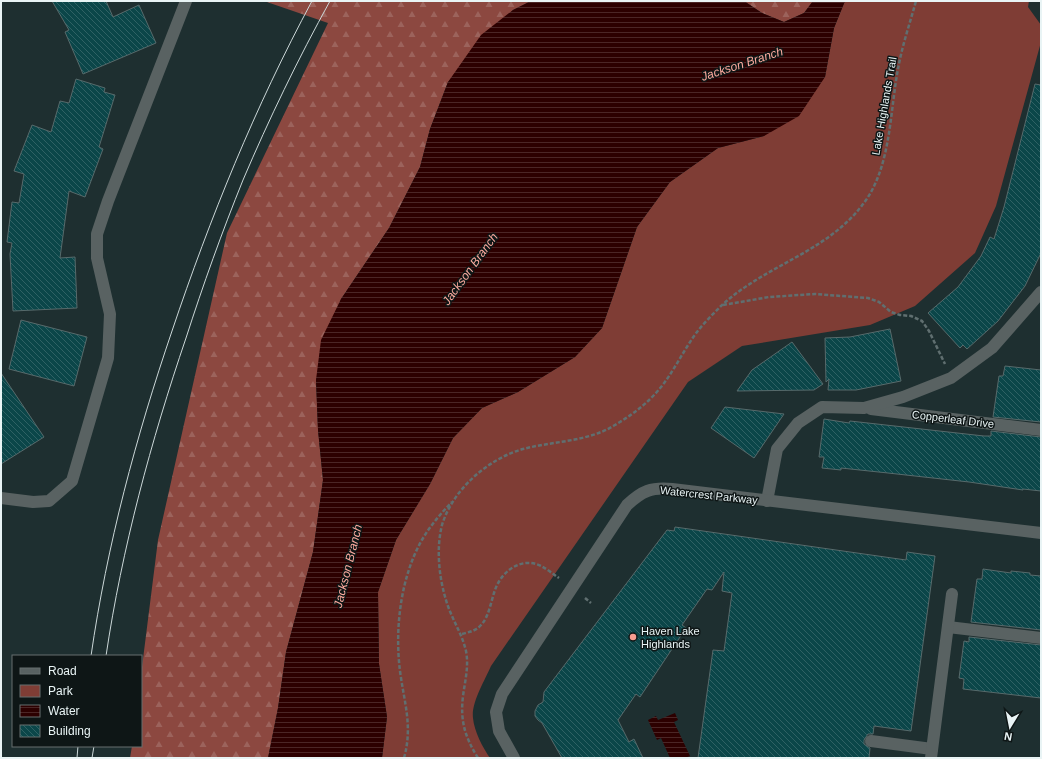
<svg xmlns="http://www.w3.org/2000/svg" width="1042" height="759" font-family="Helvetica,sans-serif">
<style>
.forest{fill:url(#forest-firs)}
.green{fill:#7f3d35}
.water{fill:url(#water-rules)}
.building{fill:url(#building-back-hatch);stroke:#576a6b}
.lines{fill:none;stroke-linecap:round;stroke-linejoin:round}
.path{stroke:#606f70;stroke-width:2.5;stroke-dasharray:4 2;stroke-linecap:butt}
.minor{stroke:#596262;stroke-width:12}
.tram{stroke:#ccd8d9;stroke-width:1}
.poi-dot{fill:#f59d90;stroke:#0e1616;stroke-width:1.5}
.labels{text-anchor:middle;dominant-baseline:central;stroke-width:3;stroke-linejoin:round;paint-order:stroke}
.street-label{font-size:11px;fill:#e9f4f5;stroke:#0e1616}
.poi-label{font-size:11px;fill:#e9f4f5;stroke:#0e1616;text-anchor:start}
.water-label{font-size:12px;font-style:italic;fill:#fcaa9e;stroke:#0e1616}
</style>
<defs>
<pattern id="forest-firs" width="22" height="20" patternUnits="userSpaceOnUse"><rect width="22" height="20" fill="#8c4840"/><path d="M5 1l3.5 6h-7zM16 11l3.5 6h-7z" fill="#9c635c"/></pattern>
<pattern id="water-rules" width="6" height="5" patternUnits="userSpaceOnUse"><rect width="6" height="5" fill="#2c0000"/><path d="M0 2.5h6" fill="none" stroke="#4b2626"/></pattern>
<pattern id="building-back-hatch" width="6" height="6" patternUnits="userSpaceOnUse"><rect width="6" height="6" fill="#0b4649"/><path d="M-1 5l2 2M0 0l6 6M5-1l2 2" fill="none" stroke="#2f6164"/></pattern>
</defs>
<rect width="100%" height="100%" fill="#1e2f30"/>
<g class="forest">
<polygon points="264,1 531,1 513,10 448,82 430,129 420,167 389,228 341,299 316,380 318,430 323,480 313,552 286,652 278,708 268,758 130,758 132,746 141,746 141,675 158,540 227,233 328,23"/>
<polygon points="744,1 813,1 804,13 784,22 762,13"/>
</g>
<path class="green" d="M 845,1 L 1029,1 L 1028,7 L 1041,25 L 1041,42 L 996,206 L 975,253 L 915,306 L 870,325 L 742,346 L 688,382 L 491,666 C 485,680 471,703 473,718 C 474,731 483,748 490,758 L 382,758 L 387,717 L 379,664 L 378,592 L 396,540 L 430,484 L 453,438 L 482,408 L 518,392 L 575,357 L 602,328 L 637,227 L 670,182 L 718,148 L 764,136 L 825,77 L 834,28 Z"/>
<g class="water">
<polygon points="531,1 744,1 762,13 784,22 804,13 813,1 845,1 834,28 825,77 799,116 764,136 718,148 670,182 637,227 602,328 575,357 518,392 482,408 453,438 430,484 396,540 378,592 379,664 387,717 382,758 268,758 278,708 286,652 313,552 323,480 318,430 316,380 321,340 341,299 389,228 420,167 430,129 448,82 481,35 513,10"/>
<polygon points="675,713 678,720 674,722 690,756 685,758 670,758 661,738 657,740 648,720 656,716 658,720"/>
</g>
<g class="building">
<polygon points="52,1 106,1 113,17 139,5 156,43 83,74 65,32 69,30"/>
<polygon points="76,79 105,88 104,92 115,95 99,147 103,149 85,197 69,191 60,258 75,257 77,308 13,311 10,254 12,243 7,242 12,202 19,203 24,174 14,171 32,125 51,132 60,101 69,103"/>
<polygon points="1035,84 1041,85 1041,253 1025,286 998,321 967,349 963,345 960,348 928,313 958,287 981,256 990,237 994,239 1004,207"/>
<polygon points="21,320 87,337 74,386 9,369"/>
<polygon points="890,329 901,381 856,390 828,390 829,379 826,382 825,338 850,337"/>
<polygon points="792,342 823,384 814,390 737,391 752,370"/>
<polygon points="1005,366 1041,370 1041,422 993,417 999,376 1003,376"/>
<polygon points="1,373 44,437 1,464"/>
<polygon points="725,407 784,414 754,458 711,428"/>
<polygon points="824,419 849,423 850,421 984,436 991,436 991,431 1041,437 1041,491 1023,489 1023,490 969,482 888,473 841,468 841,470 822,468 824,457 819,457"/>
<polygon points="675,527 906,560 907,552 935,556 911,731 874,726 873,734 868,734 864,740 864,744 870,748 869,758 698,758 713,650 724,651 732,593 722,591 724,572 712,590 707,589 682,625 686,628 640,697 636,694 618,720 629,742 634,739 643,758 562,758 542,723 538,720 535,716 535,711 538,705 543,702 544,692 667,530 674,531"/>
<polygon points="983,569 1011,573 1011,571 1030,573 1030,575 1041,576 1041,630 971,622 977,579 982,579"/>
<polygon points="969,637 1041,645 1041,698 963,689 964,679 959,678 964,641 969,642"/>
</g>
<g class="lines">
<g class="path">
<polyline points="723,305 769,297 815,294 868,298 879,302 891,312 900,315 911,316 922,321 929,331 945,364"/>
<polyline points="585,598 591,603"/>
<path d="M 462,634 C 469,632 476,631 481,625 C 489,617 491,601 495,590 C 501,572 521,556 541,566 C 547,569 553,574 559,578"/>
<path d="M 404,758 C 413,726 404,702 400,671 C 394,624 402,563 432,525 C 438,517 445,509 452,502"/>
<path d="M 478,758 C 465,737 460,721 463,696 C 465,681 469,666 466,651 C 462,633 451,618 446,600 C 439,577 436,549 442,525 C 453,489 488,459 523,449 C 553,441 588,442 615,425 C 630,416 643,407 655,394 C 672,376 682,352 697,332 C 704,323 713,314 721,306 C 766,264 830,252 866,200 C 891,164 890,111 898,69 C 902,46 910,23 916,1"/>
</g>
<g class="minor">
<polyline points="871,409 1041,430"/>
<polyline points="1,498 33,502 49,501 72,481 108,358 110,314 97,258 97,234 108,201 186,1"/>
<polyline points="767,501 777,449 798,423 822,407 864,408 903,397 951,378 992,348 1041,292"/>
<polyline points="948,627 1041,638"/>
<polyline points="871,741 932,749"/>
<path d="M 514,758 L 499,731 L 496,712 L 502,694 L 627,505 C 642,491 651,487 672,489 L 1041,533"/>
<polyline points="931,758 952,594"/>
</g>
<g class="tram">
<path d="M 91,656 C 107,545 136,437 172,331 C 210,218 255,107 312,1"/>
<path d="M 106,656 C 122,548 151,441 186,338 C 203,285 222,232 243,180 C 269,119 298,59 330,1"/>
<polyline points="77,758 78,746"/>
<polyline points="92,758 94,746"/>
</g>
</g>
<circle class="poi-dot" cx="633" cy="637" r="4"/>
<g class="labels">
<g class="street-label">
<text transform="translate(884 106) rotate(-80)">Lake Highlands Trail</text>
<text transform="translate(953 419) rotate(7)">Copperleaf Drive</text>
<text transform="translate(709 495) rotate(6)">Watercrest Parkway</text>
</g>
<g class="poi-label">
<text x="641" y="631">Haven Lake<tspan x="641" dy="13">Highlands</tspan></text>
</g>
<g class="water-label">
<text transform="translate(742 64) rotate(-18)">Jackson Branch</text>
<text transform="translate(470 269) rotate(-54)">Jackson Branch</text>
<text transform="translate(348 566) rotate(-76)">Jackson Branch</text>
</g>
</g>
<rect width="1042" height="759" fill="none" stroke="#e9f4f5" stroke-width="4"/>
<rect x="12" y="655" width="130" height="92" fill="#0e1616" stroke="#666f6f"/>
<rect x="20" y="668" width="20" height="6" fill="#596262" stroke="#666f6f"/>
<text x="48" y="675" font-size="12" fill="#e9f4f5">Road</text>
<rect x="20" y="685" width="20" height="12" fill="#7f3d35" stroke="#666f6f"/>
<text x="48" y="695" font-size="12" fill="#e9f4f5">Park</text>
<rect x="20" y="705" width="20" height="12" fill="url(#water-rules)" stroke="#666f6f"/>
<text x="48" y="715" font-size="12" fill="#e9f4f5">Water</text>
<rect x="20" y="725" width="20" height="12" fill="url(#building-back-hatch)" stroke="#666f6f"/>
<text x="48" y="735" font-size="12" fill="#e9f4f5">Building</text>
<g transform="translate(1010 727) rotate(190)" stroke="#0e1616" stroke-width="3" paint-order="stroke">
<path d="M0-3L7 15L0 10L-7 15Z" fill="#e9f4f5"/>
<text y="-6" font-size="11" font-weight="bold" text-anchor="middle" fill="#e9f4f5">N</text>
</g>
</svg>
